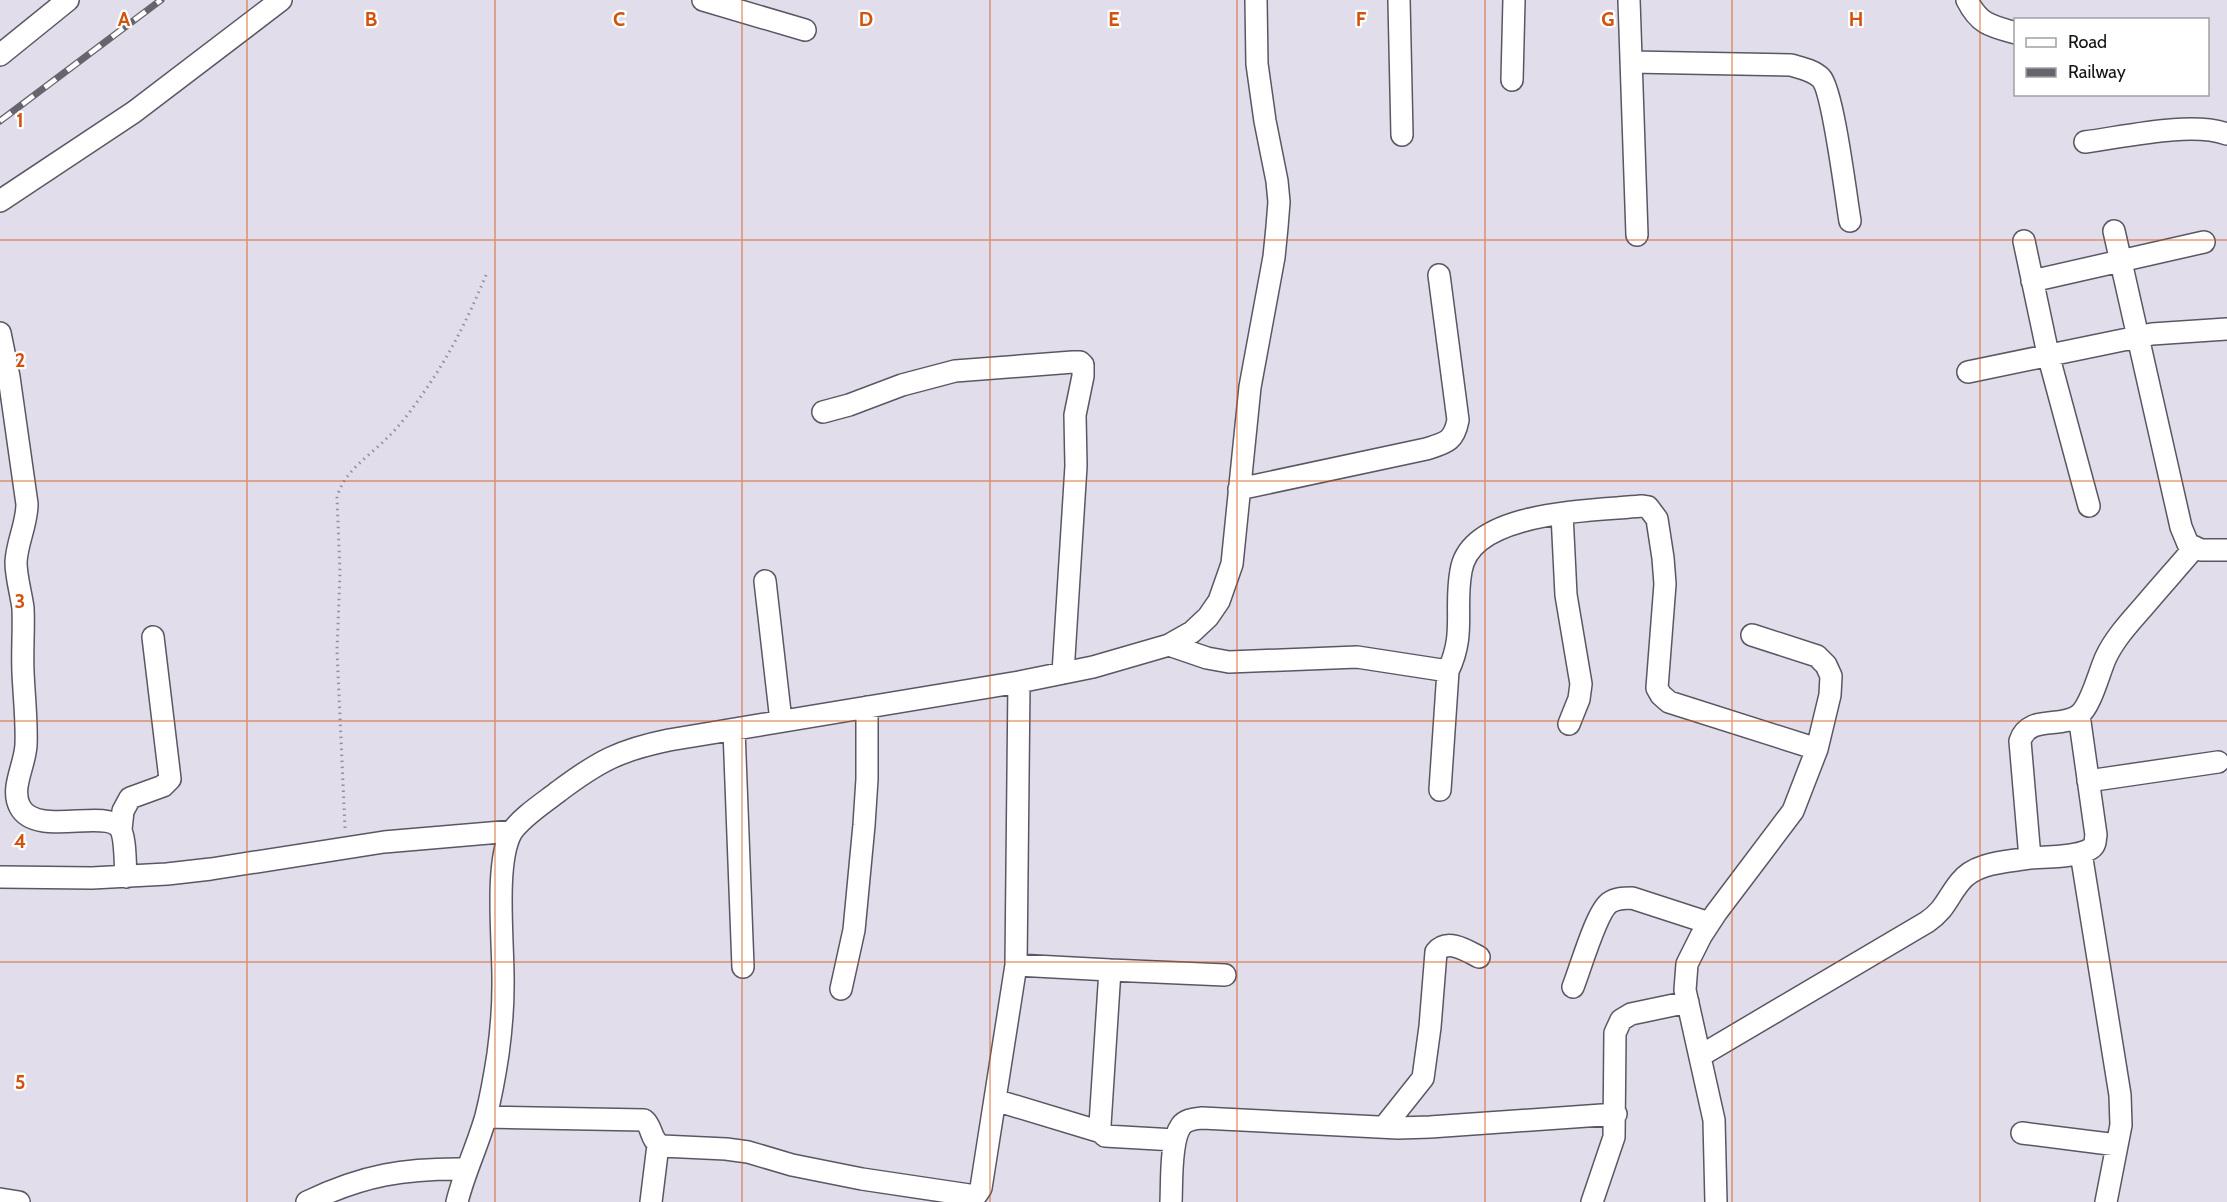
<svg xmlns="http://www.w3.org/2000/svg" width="2227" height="1202" font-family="Cabin,sans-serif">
<rect width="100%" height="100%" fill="#e1ddeb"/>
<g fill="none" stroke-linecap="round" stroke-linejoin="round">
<g stroke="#5a5763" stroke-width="24">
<path id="minor" d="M703 0 805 30
M1399 0 1402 135
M1629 0 1637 235
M1967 0C1979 24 1990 26 2016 33
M0 55 68 0
M1631 62 1791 65C1801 68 1813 70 1821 78 1833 91 1846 197 1850 221
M1512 80 1514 0
M2085 142C2124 137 2191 121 2227 134
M0 201 134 112 281 0
M2114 231 2181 527 2188 544 2201 550H2227
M2024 241 2048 354 2089 506
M2032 281 2204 242
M0 333 9 377 27 504C27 524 17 542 16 562 16 577 21 593 23 608 24 629 22 651 23 672 24 696 27 721 26 745 25 766 10 788 20 807 36 837 103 809 119 827 126 835 125 866 126 877
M1968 372 2152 334 2227 329
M823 412 849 405 902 385 955 371 1073 362H1080L1083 365V376L1075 415 1076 466 1063 673
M1239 489 1426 449C1445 443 1454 442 1458 420L1439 275
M1562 514 1566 595 1581 684 1579 699 1569 724
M765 581 781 721
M1169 645 1207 658 1229 662 1357 657 1448 671 1440 790
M1448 671C1466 634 1454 609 1461 571 1470 510 1594 511 1641 506L1648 507 1657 519 1663 558 1665 584 1657 688 1661 695 1669 702 1817 749
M1019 682 1016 965 1110 970 1100 1125 1101 1132 1105 1136 1175 1140
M734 730 743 967
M2088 781 2218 762
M121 829 123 811 130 798 163 786 170 779 153 637
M2081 853 2120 1095 2121 1125 2106 1202
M2030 858C2044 857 2089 857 2094 845 2096 842 2095 838 2096 835L2079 715
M0 877 92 878 167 874 211 869 384 842 512 831
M1110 970 1225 975
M1573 987C1580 970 1596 913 1609 903 1616 898 1624 898 1632 898L1709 923
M841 989 854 930 864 825 867 779V707
M1700 1056 1927 922C1945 910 1947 898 1960 882 1975 862 2007 862 2030 858L2020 741C2029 714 2061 729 2079 715 2091 706 2099 672 2106 657 2115 638 2130 622 2144 606 2161 586 2178 567 2195 547
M995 1100 1101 1132
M486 1117 644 1120C653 1127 650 1141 662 1146L726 1149 748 1152 792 1165 862 1179 969 1195 977 1194 981 1188 1016 965
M1384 1127 1423 1078 1430 1027 1436 952C1447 938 1466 950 1479 957
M2022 1133 2117 1145
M0 1199 19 1202
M307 1202C363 1175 405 1168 467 1169
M457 1202C464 1173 478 1145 486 1116 491 1096 495 1074 498 1054 501 1032 503 1008 503 986 504 947 494 865 511 833 520 818 545 802 559 791 599 761 620 750 669 740L1019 682 1093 667 1169 645 1192 632 1208 617 1219 601 1232 564 1250 387 1274 257 1277 227 1279 202 1277 181 1265 121 1257 64 1256 0
M651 1202 658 1145
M1171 1202C1172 1183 1170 1141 1181 1126 1186 1119 1195 1119 1202 1118L1398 1128 1430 1127 1616 1114
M1592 1202 1614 1137 1615 1033 1621 1020 1631 1014 1688 1002
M1716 1202 1714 1120 1685 990 1687 964 1701 936 1716 913 1793 811 1817 749 1830 695 1831 676 1826 665 1817 656 1752 635"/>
</g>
<path stroke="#93909a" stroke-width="3" stroke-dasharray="1.5 4.5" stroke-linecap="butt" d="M345 828 337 651 340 573 337 498C343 472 368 457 386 439 400 426 413 408 424 392 450 355 469 316 486 275"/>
<use href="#minor" stroke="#fff" stroke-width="21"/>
<g stroke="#66646c" stroke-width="7">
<path id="rail" d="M0 121 161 0"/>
</g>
<use href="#rail" stroke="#fff" stroke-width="4.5" stroke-dasharray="14" stroke-linecap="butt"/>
</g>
<path fill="none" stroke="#d3520d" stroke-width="1.5" stroke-opacity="0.55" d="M247 0V1202M495 0V1202M742 0V1202M990 0V1202M1237 0V1202M1485 0V1202M1732 0V1202M1980 0V1202M0 240H2227M0 481H2227M0 721H2227M0 962H2227"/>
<g font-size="20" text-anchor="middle" font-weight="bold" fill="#d3520d" stroke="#fff" stroke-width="4.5" stroke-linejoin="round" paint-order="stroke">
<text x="124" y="26">A</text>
<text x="371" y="26">B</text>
<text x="619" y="26">C</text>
<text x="866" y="26">D</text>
<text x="1114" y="26">E</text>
<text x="1361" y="26">F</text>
<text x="1608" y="26">G</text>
<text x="1856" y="26">H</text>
<text x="20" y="127">1</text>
<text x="20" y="367">2</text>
<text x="20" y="608">3</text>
<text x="20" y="848">4</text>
<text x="20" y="1089">5</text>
</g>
<rect x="2014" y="18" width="195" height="78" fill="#ffffff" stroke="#a1a0a2" stroke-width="1.5"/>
<rect x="2026" y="38" width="30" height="9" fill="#ffffff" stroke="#a1a0a2" stroke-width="1.5"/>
<text x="2068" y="48" font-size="18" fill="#141217">Road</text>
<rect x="2026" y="68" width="30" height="9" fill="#66646c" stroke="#a1a0a2" stroke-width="1.5"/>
<text x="2068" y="78" font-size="18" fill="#141217">Railway</text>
</svg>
